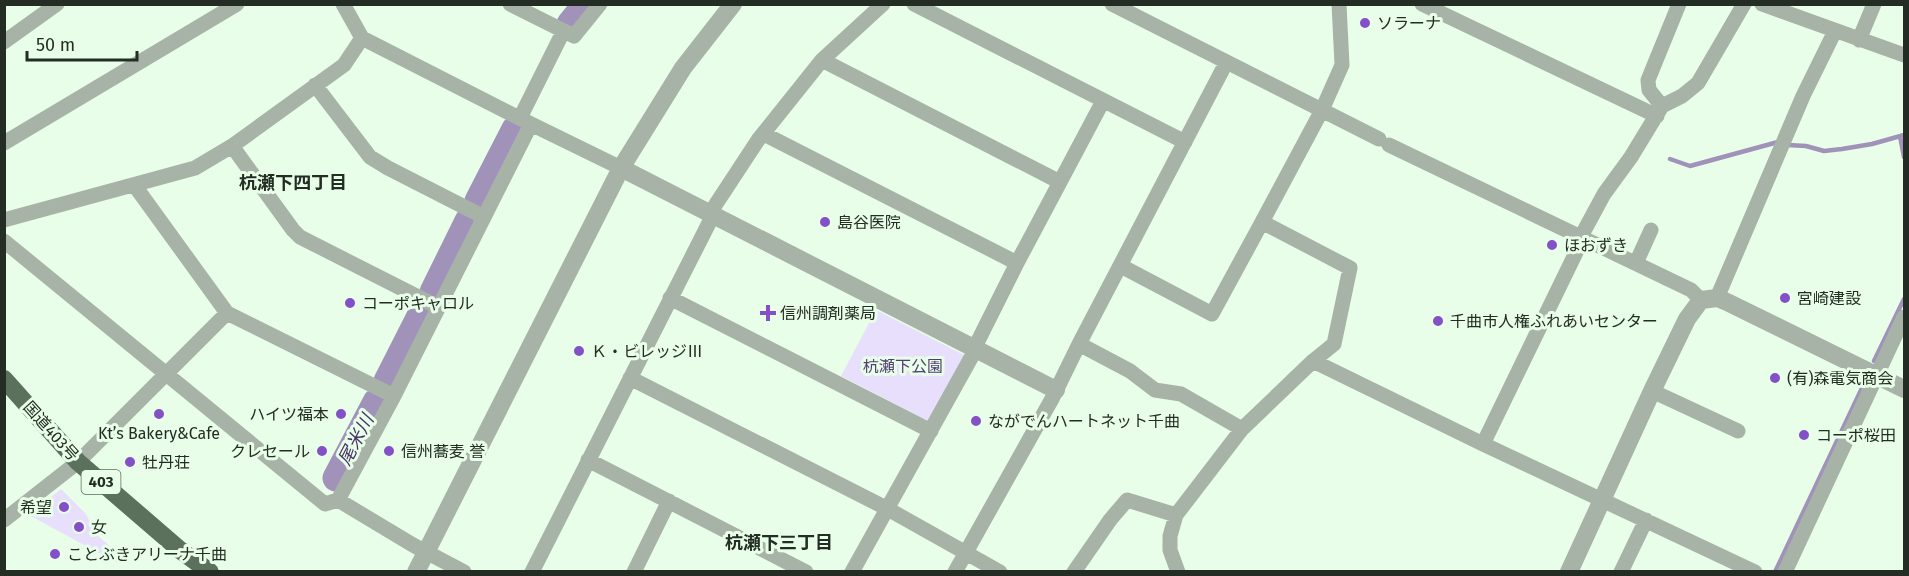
<svg xmlns="http://www.w3.org/2000/svg" width="1909" height="576" font-family="'Fira Sans','Noto Sans JP',sans-serif">
<rect width="100%" height="100%" fill="#e8fee8"/>
<path fill="#e8dffc" d="M876 310 966 356 930 422 841 376Z
M61 489 86 514 96 534 123 558 117 563 29 515Z"/>
<g fill="none" stroke-linecap="round" stroke-linejoin="round">
<path stroke="#a092b9" stroke-width="4.5" d="M1900 136 1904 157
M1788 145 1806 146 1824 151 1842 149 1872 144 1904 135
M1670 159 1690 166 1778 142
M1874 361 1904 299
M1775 572 1862 388"/>
<path stroke="#a092b9" stroke-width="27" d="M570 24 586 4
M478 201 515 129
M433 292 468 221
M387 381 421 314
M336 478 376 402"/>
<path stroke="#a8b3a8" stroke-width="15" d="M343 4 362 38 531 124 621 168
M510 4 574 36 600 4
M914 4 1185 142
M1112 4 1379 139
M1422 4 1657 116
M1762 4 1904 55
M1859 40 1874 4
M4 42 57 4
M822 60 1060 182
M315 85 370 157 388 168 484 217
M1662 106 1649 90 1648 80 1679 4
M520 118 563 32
M764 134 1017 263
M4 143 237 4
M1389 145 1691 290 1701 300
M232 146 293 230 300 237 438 307
M135 186 227 313 394 396
M4 220 195 168 232 146 344 65 362 38
M1262 222 1322 110 1342 65 1339 4
M4 241 325 504 338 500 394 396 531 124
M1636 263 1651 230
M1121 266 1212 314 1262 222 1350 268 1334 344 1313 361
M670 298 931 431
M1717 298 1803 96 1835 31
M1079 344 1226 63
M630 378 886 508 1000 572
M1652 391 1738 431
M1483 444 1583 238 1584 231 1604 194 1631 157 1662 106 1682 96 1698 83 1744 4
M588 460 806 572
M338 500 413 545 464 572
M4 520 78 462 227 313
M532 572 709 223 714 207 758 140 822 60 883 4
M634 572 669 501
M852 572 972 356 978 341 1017 263 1103 101
M955 572 1053 397 1079 344 1130 371 1155 390 1181 394 1242 429
M1074 572 1110 520 1127 500 1176 515
M1178 572 1170 550V536L1176 515 1242 429 1313 361 1483 444 1755 572
M1621 572 1646 520
M1785 572 1904 317"/>
<path stroke="#a8b3a8" stroke-width="18" d="M621 168 1056 390
M416 572 621 168 683 68 733 4
M1569 572 1652 391 1687 319 1701 300 1717 298 1727 302 1904 389"/>
<path stroke="#5c715c" stroke-width="18" d="M4 379 78 462 180 550 210 572"/>
</g>
<g fill="#8450c8" stroke="#e8fee8" stroke-width="2">
<circle cx="1365" cy="23" r="6"/>
<circle cx="825" cy="222" r="6"/>
<circle cx="1552" cy="245" r="6"/>
<circle cx="1785" cy="298" r="6"/>
<circle cx="350" cy="303" r="6"/>
<path d="M765 304h6v6h6v6h-6v6h-6v-6h-6v-6h6z"/>
<circle cx="1438" cy="321" r="6"/>
<circle cx="579" cy="351" r="6"/>
<circle cx="1775" cy="378" r="6"/>
<circle cx="159" cy="414" r="6"/>
<circle cx="341" cy="414" r="6"/>
<circle cx="976" cy="421" r="6"/>
<circle cx="1804" cy="435" r="6"/>
<circle cx="322" cy="451" r="6"/>
<circle cx="389" cy="451" r="6"/>
<circle cx="130" cy="462" r="6"/>
<circle cx="64" cy="507" r="6"/>
<circle cx="79" cy="527" r="6"/>
<circle cx="55" cy="554" r="6"/>
</g>
<g text-anchor="middle" dominant-baseline="central" stroke-width="6" stroke-linejoin="round" paint-order="stroke">
<rect fill="#e8fee8" stroke="#5e6c5e" stroke-width="1.5" x="81.5" y="470" width="39" height="24" rx="4.5"/>
<g font-size="15" font-weight="bold" fill="#232d23">
<text x="101" y="482">403</text>
</g>
<g font-size="16" fill="#232d23" stroke="#e8fee8" text-anchor="start">
<text x="1377" y="23">ソラーナ</text>
<text x="837" y="222">島谷医院</text>
<text x="1564" y="245">ほおずき</text>
<text x="1797" y="298">宮崎建設</text>
<text x="362" y="303">コーポキャロル</text>
<text x="780" y="313">信州調剤薬局</text>
<text x="1450" y="321">千曲市人権ふれあいセンター</text>
<text x="591" y="351">Ｋ・ビレッジⅢ</text>
<text x="1787" y="378">(有)森電気商会</text>
<text x="329" y="414" text-anchor="end">ハイツ福本</text>
<text x="988" y="421">ながでんハートネット千曲</text>
<text x="159" y="433" text-anchor="middle">Kt’s Bakery&amp;Cafe</text>
<text x="1816" y="435">コーポ桜田</text>
<text x="310" y="451" text-anchor="end">クレセール</text>
<text x="401" y="451">信州蕎麦 誉</text>
<text x="142" y="462">牡丹荘</text>
<text x="52" y="507" text-anchor="end">希望</text>
<text x="91" y="527">女</text>
<text x="67" y="554">ことぶきアリーナ千曲</text>
</g>
<g font-size="16" fill="#533e73" stroke="#e8fee8">
<text x="903" y="366">杭瀬下公園</text>
</g>
<g font-size="16" fill="#232d23" stroke="#e8fee8">
<text transform="translate(51 431) rotate(48)">国道403号</text>
</g>
<g font-size="18" font-weight="bold" fill="#232d23" stroke="#e8fee8">
<text x="293" y="183">杭瀬下四丁目</text>
<text x="779" y="543">杭瀬下三丁目</text>
</g>
<g font-size="18" font-style="italic" fill="#463165" stroke="#e8fee8">
<text transform="translate(356 440) rotate(-62)">尾米川</text>
</g>
</g>
<rect width="1909" height="576" fill="none" stroke="#232d23" stroke-width="12"/>
<path d="M27 51v9h110v-9" fill="none" stroke="#232d23" stroke-width="3"/>
<text x="36" y="51" font-size="18" fill="#232d23" stroke="#e8fee8" stroke-width="4.5" paint-order="stroke">50 m</text>
</svg>
